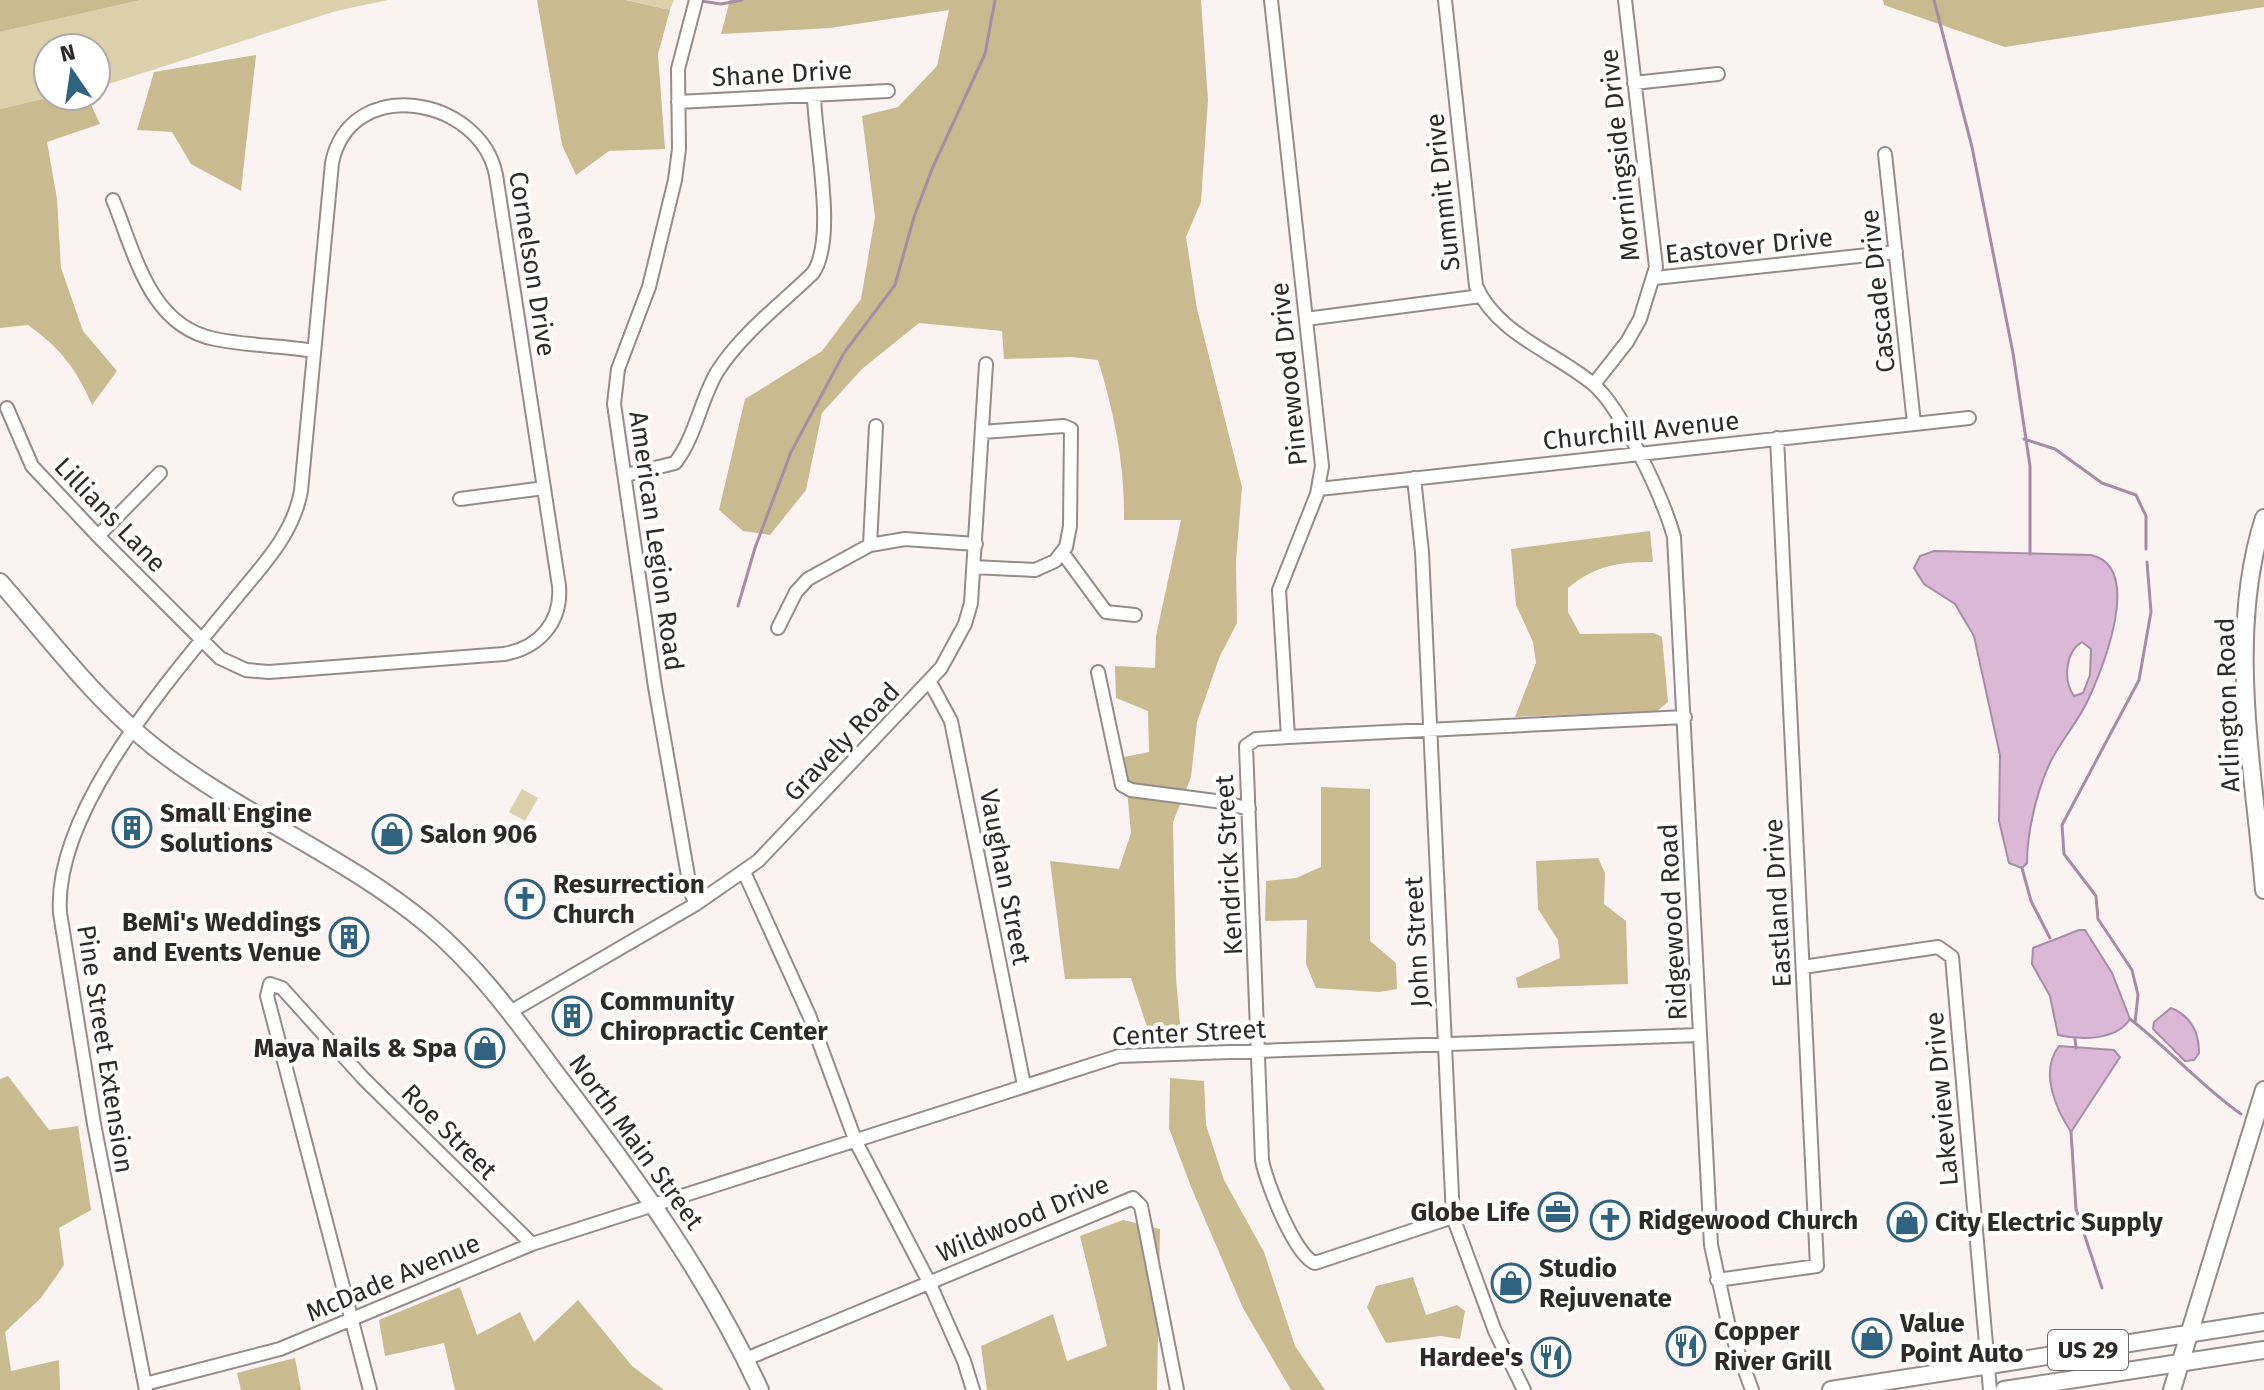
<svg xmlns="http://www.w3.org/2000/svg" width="2264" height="1390" font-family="'Fira Sans',sans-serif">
<rect width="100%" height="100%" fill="#fbf3f1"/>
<path fill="#dccfab" d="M141 0H388L336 11 96 88V48H48V96H55L0 109V32Z
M627 0H674L670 10Z
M522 789 538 798 525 821 509 812Z"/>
<path fill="#c9ba8f" d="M0 0H141L0 32Z
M537 0H626L670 10 658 54 665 149 609 151 576 175 562 145Z
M730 0H1201L1208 100 1201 202 1186 237 1197 309 1242 487 1236 562 1237 623 1219 658 1197 722 1191 777 1173 822 1176 978 1181 1036H1150L1131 978 1065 979 1050 861 1119 869 1131 833 1124 757 1149 752 1148 711 1116 698 1115 666 1155 668 1156 636 1181 520H1124C1125 465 1114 412 1098 360L1072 357 1004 359 1002 331 919 323 862 369 822 413 806 490 770 535 743 531 719 510 745 399 822 351 861 299 875 217 862 116 898 107 937 66 949 10 830 28 721 34Z
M1883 0H2264V7L2005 47 1884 5Z
M256 55 241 191 191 164 172 132 137 130 154 72Z
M55 96H87L100 124 47 142 57 199 61 268 83 331 117 371 92 405C77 369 59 347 28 325L0 328V109Z
M1650 531 1653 562C1618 562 1596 565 1568 588V612L1580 634 1654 633 1662 637 1668 702 1657 711 1515 717 1536 663 1533 642 1516 605 1511 549Z
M1321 787 1370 789V941L1396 963 1397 989 1379 992 1316 988 1306 964 1307 920 1265 921 1266 881 1296 878 1321 867Z
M1598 858 1605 873 1604 904 1626 921 1628 984 1518 988 1516 978 1560 958 1558 940 1538 909 1536 861Z
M8 1076 49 1130 78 1126 91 1210 59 1228 64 1265 41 1298 5 1332 11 1371 59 1360 60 1390H0V1079Z
M1170 1078 1204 1081 1206 1125 1224 1180 1264 1252 1295 1346 1325 1390H1291L1243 1308 1191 1187 1169 1128Z
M1123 1220 1160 1229 1157 1390H987L981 1346 1053 1314 1067 1361 1107 1346 1080 1236Z
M1413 1277 1426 1315 1457 1305 1465 1311 1460 1339 1441 1336 1386 1343 1367 1307 1376 1286Z
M460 1287 477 1335 520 1312 534 1342 578 1300 632 1366 664 1390H455L444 1343 385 1356 379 1320Z
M295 1358 301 1390H241L237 1373Z"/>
<path fill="#dbb8d8" stroke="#a78da4" stroke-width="2" fill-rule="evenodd" d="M1934 551 2091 555C2144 567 2103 667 2089 698 2078 723 2059 742 2048 767 2036 795 2027 833 2027 863L2022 868 2009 863 1999 821 2000 755 1974 636 1955 604 1924 584 1914 568 1920 556ZM2082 642 2091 649 2090 675 2083 693 2074 696C2063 681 2065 652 2082 642Z
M2079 930H2085L2112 973 2130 1019C2116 1041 2080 1040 2058 1035L2050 996 2032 964 2033 948Z
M2171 1008C2191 1016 2199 1032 2199 1053L2194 1060 2185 1061 2153 1029 2154 1022Z
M2059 1046 2114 1050 2120 1057 2071 1132C2056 1109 2039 1072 2059 1046Z"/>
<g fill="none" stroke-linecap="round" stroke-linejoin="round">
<path stroke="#a78da4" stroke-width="3" d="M1934 0 1972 147 2013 353 2030 466V554
M701 1 721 4 742 0
M2024 439 2055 449 2102 483 2136 495 2146 516V549
M738 606 755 548 791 452 844 353 895 285 914 217 932 169 985 54 995 0
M2022 868 2031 901 2050 938
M2130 1019C2169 1049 2201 1086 2241 1114
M2135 1023 2138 995 2132 970 2098 919 2096 896 2064 854 2062 825 2139 680 2151 612 2147 562
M2075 1039 2076 1048
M2071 1132 2076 1209 2102 1288"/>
<g stroke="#938c8a" stroke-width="16">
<path id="minor" d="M696 0 678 69 679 149 675 180 649 287 618 369 614 404 655 687 691 893 696 904
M1271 0 1322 466 1317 494 1279 590 1288 737
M1445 0 1476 286C1498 335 1555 352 1593 384 1622 408 1664 501 1674 537L1711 1245 1729 1327 1752 1390
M1634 83 1718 74
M678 102 888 91
M1885 154 1914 423
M113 200C135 253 149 326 215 339 247 346 281 345 314 351
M1655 278 1896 252
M1306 319 1481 296
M1594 384 1627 342 1640 319 1656 267 1625 0
M7 408 32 466 98 536 220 658 246 670 269 672 504 654C539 648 562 622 559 586L496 175C480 96 350 74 332 163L301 491C293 535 262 566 235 599 173 676 53 809 60 913L94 1124 146 1390
M626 475 675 463C696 436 700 401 717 372 741 334 781 304 813 273 837 238 815 142 814 96
M1414 478 1422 552 1453 1217 1495 1331 1524 1390
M1319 489 1969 418
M460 499 544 488
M98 536 160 473
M870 545 876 426
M1062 552 1106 612 1135 615
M974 567 1035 570 1055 561 1066 547 1070 526 1071 429 1064 426 982 432
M778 628 796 592 808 579 870 545 905 539 976 544
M1098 672 1122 785 1131 790 1223 802 1249 809
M930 682 951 721 1024 1085
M744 872 809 1015 856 1142 929 1282 964 1361 973 1390
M1803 967 1938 947 1952 957 1990 1390
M510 1012 696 904 758 861 941 668 965 624 971 603 986 364
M1453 1217 1315 1263C1295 1256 1266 1182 1262 1160L1246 746 1256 739 1288 737 1685 717
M1717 1280 1817 1266 1777 438
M746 1359 1133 1198 1141 1206 1177 1390
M145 1384 280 1349 532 1244 1119 1056 1700 1035
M370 1390 267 996 270 984 282 988 364 1079 532 1244"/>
</g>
<g stroke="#938c8a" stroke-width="20">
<path id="major" d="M2264 518C2226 635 2254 770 2264 890
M0 582C49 638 94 699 153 746 239 814 342 854 427 924 480 968 520 1025 561 1080 637 1179 708 1277 760 1390
M1831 1390 2264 1322
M2004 1390 2264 1350
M2172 1390 2264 1090"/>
</g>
<use href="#minor" stroke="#fff" stroke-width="12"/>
<use href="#major" stroke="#fff" stroke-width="16"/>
</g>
<defs>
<g id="building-ring" transform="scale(2)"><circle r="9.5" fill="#fff" stroke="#306380" stroke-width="1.5"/><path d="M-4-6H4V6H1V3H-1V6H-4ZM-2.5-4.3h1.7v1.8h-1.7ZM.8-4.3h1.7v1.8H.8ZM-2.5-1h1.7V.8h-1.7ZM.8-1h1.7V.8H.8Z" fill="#306380"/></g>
<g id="shop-ring" transform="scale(2)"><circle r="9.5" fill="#fff" stroke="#306380" stroke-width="1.5"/><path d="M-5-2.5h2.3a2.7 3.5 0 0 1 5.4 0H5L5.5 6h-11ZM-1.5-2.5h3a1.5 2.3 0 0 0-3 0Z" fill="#306380"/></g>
<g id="church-ring" transform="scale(2)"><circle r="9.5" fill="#fff" stroke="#306380" stroke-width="1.5"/><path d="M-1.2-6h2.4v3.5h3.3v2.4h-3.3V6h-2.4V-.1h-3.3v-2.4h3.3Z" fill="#306380"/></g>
<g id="office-ring" transform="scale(2)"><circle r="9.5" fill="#fff" stroke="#306380" stroke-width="1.5"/><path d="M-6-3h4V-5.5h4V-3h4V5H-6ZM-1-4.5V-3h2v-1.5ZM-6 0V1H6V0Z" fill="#306380"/></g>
<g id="restaurant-ring" transform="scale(2)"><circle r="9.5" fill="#fff" stroke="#306380" stroke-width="1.5"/><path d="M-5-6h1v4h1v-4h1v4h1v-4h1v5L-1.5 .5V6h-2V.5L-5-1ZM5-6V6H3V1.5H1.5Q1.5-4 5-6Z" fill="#306380"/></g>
</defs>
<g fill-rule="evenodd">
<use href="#building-ring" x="132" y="828"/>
<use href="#shop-ring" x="392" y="834"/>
<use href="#church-ring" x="525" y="899"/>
<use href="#building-ring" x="349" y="937"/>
<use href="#building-ring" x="572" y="1016"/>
<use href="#shop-ring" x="485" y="1048"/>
<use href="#office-ring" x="1558" y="1212"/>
<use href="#church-ring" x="1610" y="1220"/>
<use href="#shop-ring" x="1907" y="1222"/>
<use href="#shop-ring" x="1511" y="1283"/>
<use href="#shop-ring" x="1872" y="1338"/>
<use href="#restaurant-ring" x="1686" y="1346"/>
<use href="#restaurant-ring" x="1551" y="1357"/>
</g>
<g text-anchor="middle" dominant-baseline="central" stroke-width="8" stroke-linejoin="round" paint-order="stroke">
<rect fill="#fff" stroke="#6c6a69" stroke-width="2" x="2048" y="1330" width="80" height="40" rx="6"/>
<g font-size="24" font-weight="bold" fill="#2d2a29">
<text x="2088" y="1350">US 29</text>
</g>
<g font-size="26" fill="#2d2a29" stroke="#fff">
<text transform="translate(782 74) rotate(-3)">Shane Drive</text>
<text transform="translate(1620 155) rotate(-96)">Morningside Drive</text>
<text transform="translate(1443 192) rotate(-96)">Summit Drive</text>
<text transform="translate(1749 246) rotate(-6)">Eastover Drive</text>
<text transform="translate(532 264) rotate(81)">Cornelson Drive</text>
<text transform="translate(1878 291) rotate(-96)">Cascade Drive</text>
<text transform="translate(1289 374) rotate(-96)">Pinewood Drive</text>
<text transform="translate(1641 431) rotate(-6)">Churchill Avenue</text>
<text transform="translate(110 515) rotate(46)">Lillians Lane</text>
<text transform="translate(656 541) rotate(82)">American Legion Road</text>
<text transform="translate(2228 705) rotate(-92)">Arlington Road</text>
<text transform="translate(842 742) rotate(-46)">Gravely Road</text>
<text transform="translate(1229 865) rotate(-93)">Kendrick Street</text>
<text transform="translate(1005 877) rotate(79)">Vaughan Street</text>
<text transform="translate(1778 903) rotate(-93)">Eastland Drive</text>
<text transform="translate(1673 922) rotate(-93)">Ridgewood Road</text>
<text transform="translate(1417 942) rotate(-93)">John Street</text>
<text transform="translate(1189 1033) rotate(-3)">Center Street</text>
<text transform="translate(105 1049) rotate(81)">Pine Street Extension</text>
<text transform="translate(1942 1099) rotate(-95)">Lakeview Drive</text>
<text transform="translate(449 1132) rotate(45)">Roe Street</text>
<text transform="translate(636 1142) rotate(54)">North Main Street</text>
<text transform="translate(1023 1219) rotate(-23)">Wildwood Drive</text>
<text transform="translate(393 1278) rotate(-23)">McDade Avenue</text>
</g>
<g font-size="26" font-weight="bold" fill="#2d2a29" stroke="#fff" text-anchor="start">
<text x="160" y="813">Small Engine<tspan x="160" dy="30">Solutions</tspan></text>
<text x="420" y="834">Salon 906</text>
<text x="553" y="884">Resurrection<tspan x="553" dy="30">Church</tspan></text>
<text x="321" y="922" text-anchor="end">BeMi's Weddings<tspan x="321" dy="30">and Events Venue</tspan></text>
<text x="600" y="1001">Community<tspan x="600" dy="30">Chiropractic Center</tspan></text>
<text x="457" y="1048" text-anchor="end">Maya Nails &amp; Spa</text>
<text x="1530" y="1212" text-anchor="end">Globe Life</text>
<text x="1638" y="1220">Ridgewood Church</text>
<text x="1935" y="1222">City Electric Supply</text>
<text x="1539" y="1268">Studio<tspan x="1539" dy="30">Rejuvenate</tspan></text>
<text x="1900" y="1323">Value<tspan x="1900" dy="30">Point Auto</tspan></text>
<text x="1714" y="1331">Copper<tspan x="1714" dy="30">River Grill</tspan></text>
<text x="1523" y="1357" text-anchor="end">Hardee's</text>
</g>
</g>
<g transform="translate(72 72) rotate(347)"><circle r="38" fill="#ffffff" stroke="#abaaa9" stroke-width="2"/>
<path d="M0-6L14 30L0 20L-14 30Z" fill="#306380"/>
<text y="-12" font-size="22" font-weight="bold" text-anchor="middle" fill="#2d2a29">N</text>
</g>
</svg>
